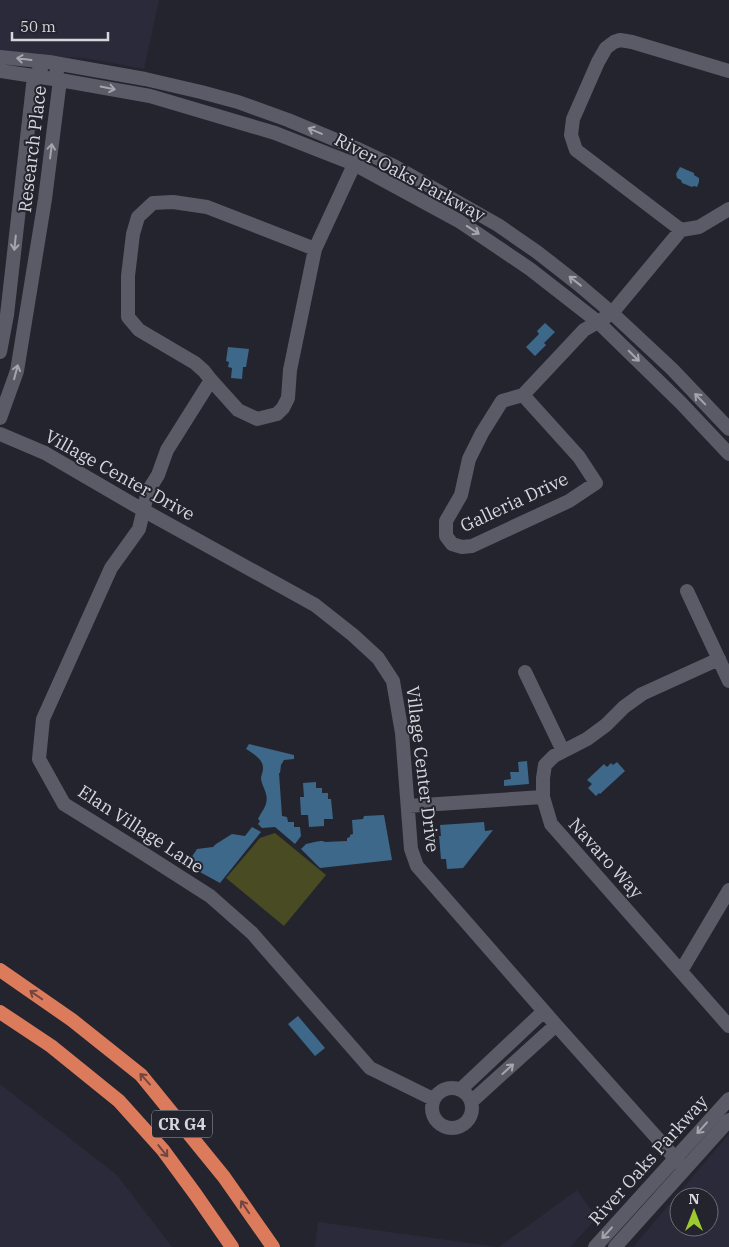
<svg xmlns="http://www.w3.org/2000/svg" width="729" height="1247" font-family="'IBM Plex Serif',serif">
<rect width="100%" height="100%" fill="#24242e"/>
<path fill="#2b2a3a" fill-rule="evenodd" d="M0 0H159L144 69 84 58 0 53Z
M0 1084 117 1175 172 1247H0Z
M729 1134V1247H633ZM679 1197H709V1227H679Z
M577 1190 597 1218 570 1247H499Z
M318 1222 497 1247H315Z"/>
<path fill="#494b22" d="M275 833 326 875 284 926 226 878 260 838Z"/>
<path fill="#3d688a" d="M680 167 694 173V175L699 178V182L697 187 694 186 692 187 682 183 681 180 677 178 676 174Z
M545 323 555 332 544 343 546 345 535 356 526 347 539 334 537 331Z
M228 347 249 349 246 367H243L242 379 231 378 232 368 228 367 229 362 226 361Z
M249 744 294 755V759L284 760 281 765 280 773H279L282 816 287 817 288 822H294V827H300L301 836 295 844 275 827 262 828 258 824 260 821 258 819C262 811 269 804 266 794 265 789 262 785 261 779 261 775 263 773 263 768 263 759 254 754 246 749Z
M527 761 529 784 504 786V780L511 779 510 772H519L518 762Z
M617 762 625 771 600 794 599 793 596 796 588 788 592 784 587 780 604 764 607 767 611 763 613 765Z
M316 782V788H322V793H328V799H331L333 819H324V826L309 827 308 815H301L300 797H304L303 783Z
M384 815 392 860 320 868 301 849 306 844C312 843 321 839 325 842L347 841V838L350 837V835L353 834 352 820 363 819 364 816Z
M484 822 485 831 493 830 463 868 447 869 446 859H441L439 836H441L440 825Z
M252 827 261 832 220 883 198 871 200 868 195 864 192 867 187 864 197 849 213 847 216 844 232 834 245 836Z
M298 1016 325 1048 315 1056 288 1024Z"/>
<g fill="none" stroke-linecap="round" stroke-linejoin="round">
<path stroke="#5a5b66" stroke-width="14" d="M729 71 632 42 620 40 614 42 606 48 598 62 573 119 571 135 576 150 681 230 699 227 729 209
M315 249 207 207 173 202 153 203 138 217 133 234 128 276V317L139 330 195 363 204 371 211 380 238 410 257 419 277 414 283 408 288 398 290 370 315 249 359 154
M211 380 167 450 158 475 148 491 139 529 111 568 43 719 39 759 64 804 138 850 210 896 252 933 370 1068 433 1099
M523 395 579 457 596 483 569 501 472 546 462 547 452 544 446 536V521L461 495 469 459 482 433 502 401Z
M523 395 584 330 598 322 612 313 681 230
M0 434 45 453 143 510 315 605 353 635 378 658 393 681 402 733 411 849 417 866 556 1025 683 1167
M687 591 729 681
M719 659 642 694 624 707 606 725 587 739 554 756 545 765 543 778V797L551 824 729 1026
M525 672 563 751
M408 806 543 797
M681 971 729 890
M432 1108a20 20 0 1 1 40 0a20 20 0 1 1-40 0Z
M461 1089 544 1011
M471 1102 556 1025"/>
<path stroke="#5a5b66" stroke-width="14" d="M0 57 49 62 145 79 201 92 238 102 288 120 360 150 394 166 498 225 537 252 578 284 612 313 672 369 729 429
M0 71 60 80 150 96 275 133 354 164 459 221 530 269 598 322 681 403 729 454
M0 352 7 315 34 76 41 69
M0 418 17 371 45 199 60 80 56 73
M595 1247 729 1099
M615 1247 729 1120"/>
<path stroke="#dc7b5c" stroke-width="14" d="M0 970 72 1020 141 1075 224 1177 273 1247
M0 1012 51 1046 119 1101 163 1150 196 1195 232 1247"/>
</g>
<defs><path id="oneway-shaft" d="M-6 0H5M1.5-3L5.5 0L1.5 3" fill="none" stroke-width="1.6" stroke-linecap="round" stroke-linejoin="round" transform="scale(1.25)"/></defs>
<g stroke="#a4a5ad">
<use href="#oneway-shaft" transform="translate(24 59) rotate(-173)"/>
<use href="#oneway-shaft" transform="translate(108 88) rotate(11)"/>
<use href="#oneway-shaft" transform="translate(315 131) rotate(-157)"/>
<use href="#oneway-shaft" transform="translate(51 151) rotate(-83)"/>
<use href="#oneway-shaft" transform="translate(473 230) rotate(33)"/>
<use href="#oneway-shaft" transform="translate(15 243) rotate(96)"/>
<use href="#oneway-shaft" transform="translate(575 281) rotate(-142)"/>
<use href="#oneway-shaft" transform="translate(634 356) rotate(45)"/>
<use href="#oneway-shaft" transform="translate(16 372) rotate(-75)"/>
<use href="#oneway-shaft" transform="translate(700 399) rotate(-134)"/>
<use href="#oneway-shaft" transform="translate(508 1069) rotate(-42)"/>
<use href="#oneway-shaft" transform="translate(702 1128) rotate(132)"/>
<use href="#oneway-shaft" transform="translate(607 1233) rotate(132)"/>
</g>
<g stroke="#6e4740">
<use href="#oneway-shaft" transform="translate(36 995) rotate(-145)"/>
<use href="#oneway-shaft" transform="translate(145 1079) rotate(-132)"/>
<use href="#oneway-shaft" transform="translate(163 1151) rotate(51)"/>
<use href="#oneway-shaft" transform="translate(245 1207) rotate(-124)"/>
</g>
<g text-anchor="middle" dominant-baseline="central" stroke-width="4" stroke-linejoin="round" paint-order="stroke">
<rect fill="#24242e" stroke="#a1a1a8" stroke-width="1" x="152" y="1110.5" width="60" height="27" rx="4"/>
<g font-size="16" font-weight="bold" fill="#d6d7dd">
<text x="182" y="1124">CR G4</text>
</g>
<g font-size="18" fill="#d6d7dd" stroke="#24242e">
<text transform="translate(32 149) rotate(-83)">Research Place</text>
<text transform="translate(410 177) rotate(28)">River Oaks Parkway</text>
<text transform="translate(120 475) rotate(29)">Village Center Drive</text>
<text transform="translate(514 502) rotate(-25)">Galleria Drive</text>
<text transform="translate(423 769) rotate(83)">Village Center Drive</text>
<text transform="translate(141 829) rotate(33)">Elan Village Lane</text>
<text transform="translate(606 858) rotate(48)">Navaro Way</text>
<text transform="translate(648 1160) rotate(-48)">River Oaks Parkway</text>
</g>
</g>
<g transform="translate(694 1212)"><circle r="24" fill="#24242e" stroke="#6b6c74"/>
<path d="M0-4L9 19L0 12L-9 19Z" fill="#9dca30"/>
<text y="-8" font-size="14" font-weight="bold" text-anchor="middle" fill="#d6d7dd">N</text>
</g>
<path d="M12 32v8h96v-8" fill="none" stroke="#d6d7dd" stroke-width="2.5"/>
<text x="20" y="32" font-size="15" fill="#d6d7dd" stroke="#24242e" stroke-width="4" paint-order="stroke">50 m</text>
</svg>
